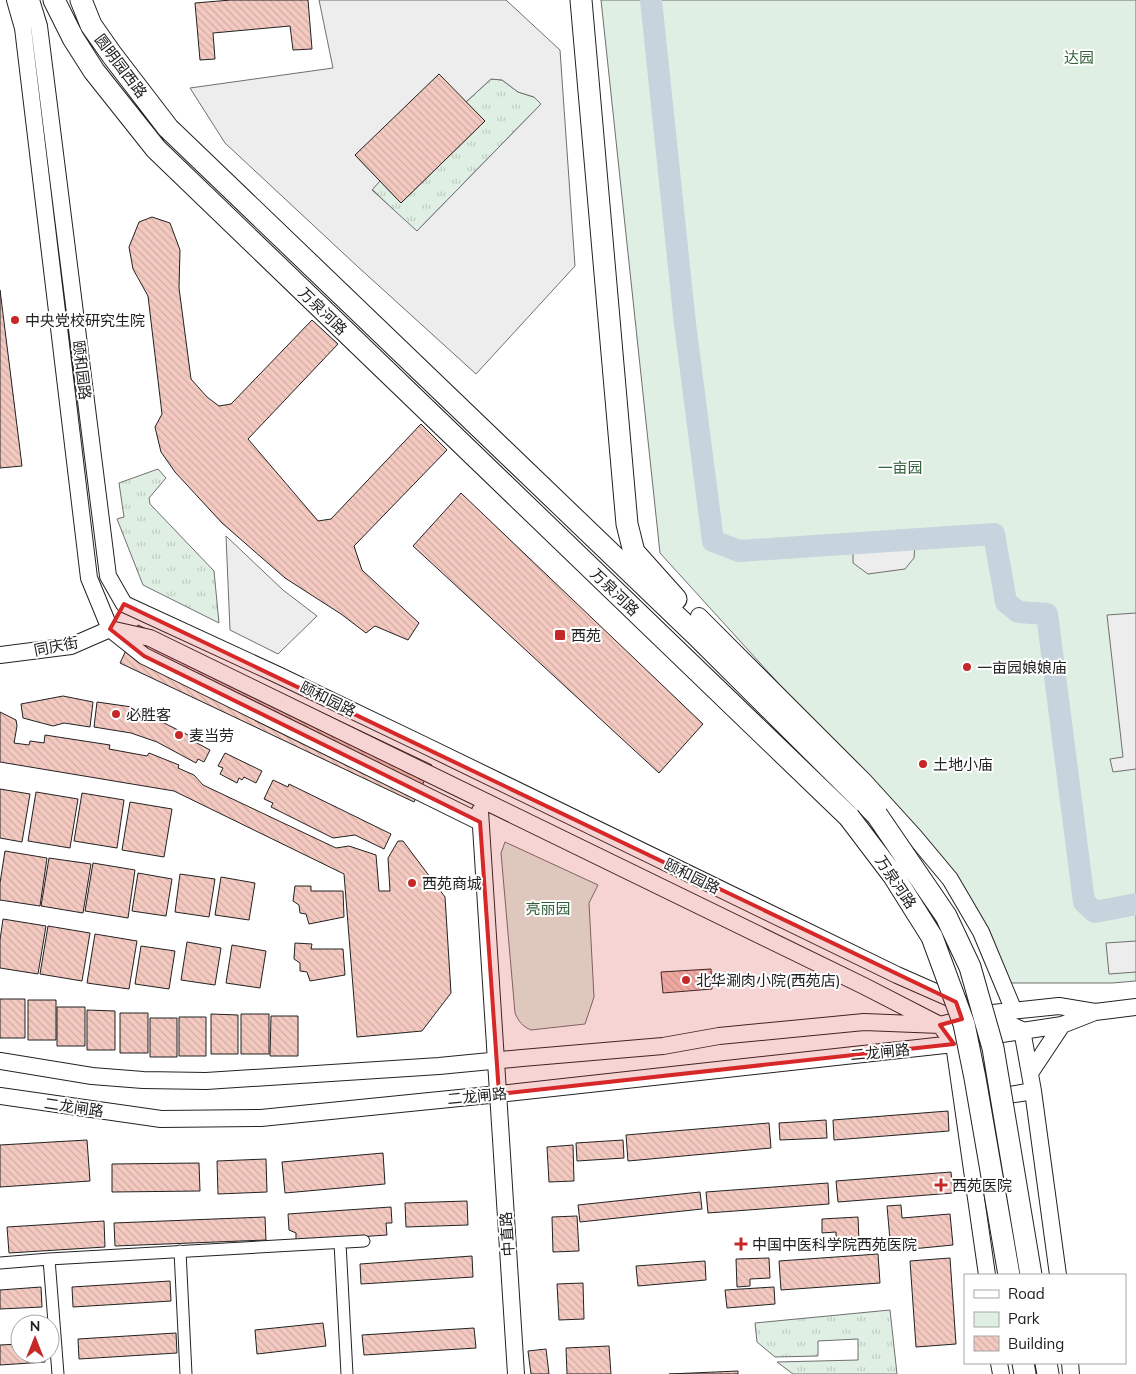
<svg xmlns="http://www.w3.org/2000/svg" width="1136" height="1374" font-family="Mulish,'Noto Sans SC',sans-serif">
<defs>
<pattern id="grass-tufts" width="24" height="20" patternUnits="userSpaceOnUse" patternTransform="scale(1.25)"><rect width="24" height="20" fill="#e0efe3"/><path d="M3 7l-1-3M5 7V3M7 7l1-3M15 17l-1-3M17 17v-4M19 17l1-3" fill="none" stroke="#c0cdc2"/></pattern>
<pattern id="building-back-hatch" width="6" height="6" patternUnits="userSpaceOnUse" patternTransform="scale(1.25)"><rect width="6" height="6" fill="#f3c9c0"/><path d="M-1 5l2 2M0 0l6 6M5-1l2 2" fill="none" stroke="#d0aca5"/></pattern>
</defs>
<rect width="100%" height="100%" fill="#fff"/>
<path fill="url(#grass-tufts)" stroke="#6f6f6f" d="M491 79 502 80 518 92 534 97 541 104 416 232 372 189 380 181 401 203 485 121 466 102Z
M158 469 166 478 149 498 150 504 214 571 219 623 143 585 117 519 124 517 119 483Z
M890 1310 897 1374H793L777 1362 858 1360V1339L818 1341V1356L775 1357 757 1342 755 1323Z"/>
<path fill="#e0efe3" stroke="#6f6f6f" d="M601 0H1136V981L1112 983H1006L958 881 660 553Z
M505 842 598 885 589 903 594 997 585 1024 531 1030C522 1026 519 1022 515 1013L501 853Z"/>
<path fill="#ededed" stroke="#6f6f6f" fill-rule="evenodd" d="M319 0H506L560 50 575 266 476 374 357 266 225 143 190 88 333 68ZM491 79 502 80 518 92 534 97 541 104 417 231 372 190 380 181 355 155 466 102Z
M226 536 283 590 317 616 278 654 230 630Z
M915 544 914 558 905 569 868 574 853 563V548Z
M1136 613V769L1113 772 1110 759 1123 757 1107 615Z
M1136 941V972L1109 974 1106 943Z"/>
<g fill="none" stroke-linecap="round" stroke-linejoin="round">
<path stroke="#c7d3dd" stroke-width="22" d="M651 0 685 324 713 541 739 551 994 534 1006 602 1018 612 1047 614 1084 902 1095 912 1136 904"/>
</g>
<path fill="url(#building-back-hatch)" stroke="#222" d="M231 0H308L312 49 293 50 290 26 213 33 215 59 200 60 195 3Z
M439 74 485 121 401 203 355 155Z
M152 217 170 223 180 250 179 288 191 379 207 397 219 406 231 404 312 320 338 344 248 439 318 521 331 519 421 424 447 450 354 546 362 570 419 623 408 640 375 626 366 633 341 614 285 578 222 523 175 472 161 452 155 427 162 414 148 296 133 269 129 247 139 222Z
M0 290 22 466 0 468Z
M461 493 703 724 659 773 413 546Z
M138 625 432 765 414 802 120 663Z
M63 696 93 702 90 727 64 723 53 726 23 718 21 704Z
M97 702 132 707 198 740 197 743 210 750 204 762 198 759 196 763 157 742 131 733 94 727Z
M0 712 16 720 17 726 14 743 29 745 30 741 44 743 45 735 110 745 109 749 147 756 149 753 179 765 178 768 194 775 203 785 336 848 349 846 376 855 379 891H390L388 858 398 841H403L445 897 451 993 422 1031 357 1037 344 874 174 791 0 762Z
M225 753 262 771 256 783 244 777 242 780 239 778 237 783 220 774 223 768 218 766Z
M273 780 288 787 289 784 391 834 384 849 355 835 333 838 271 807 273 803 264 799Z
M0 789 30 794 22 842 0 838Z
M36 792 78 799 70 848 28 841Z
M82 793 124 800 117 848 74 841Z
M130 802 172 809 164 857 122 850Z
M5 851 47 858 40 906 0 900V883Z
M49 858 91 864 83 913 41 906Z
M93 863 135 870 128 918 85 911Z
M138 873 172 879 166 916 132 911Z
M180 874 215 879 209 917 175 912Z
M221 877 255 883 249 920 215 915Z
M295 886H311V891H343L344 917 309 924 306 914 300 913 299 905 293 901Z
M3 919 46 926 38 974 0 968V940Z
M48 926 90 933 82 981 40 974Z
M95 934 137 941 129 989 87 983Z
M187 942 221 948 215 985 181 980Z
M295 943 312 944 311 949H343L345 975 310 981 307 972 300 971V963L294 959Z
M232 945 266 951 260 988 226 983Z
M141 946 175 951 169 989 135 984Z
M711 969 712 989 663 993 661 972Z
M0 999H25V1038H0Z
M28 1000H56V1040H28Z
M57 1007H85V1046H57Z
M87 1010 115 1011V1050H87Z
M120 1013H148V1053H120Z
M211 1014 238 1015V1054H211Z
M241 1014H269V1054H241Z
M271 1016H298V1056H270Z
M179 1017H206V1056H179Z
M150 1018H177V1057H150Z
M948 1111 949 1131 834 1140 833 1120Z
M826 1120 827 1138 780 1140 779 1123Z
M769 1123 771 1148 628 1161 626 1135Z
M87 1140 90 1181 0 1187V1145Z
M623 1140 624 1158 577 1161 576 1143Z
M573 1145 574 1181 549 1182 547 1147Z
M383 1153 385 1184 285 1193 282 1162Z
M266 1159 267 1192 218 1194 217 1161Z
M199 1163 200 1191 112 1192V1164Z
M951 1172 953 1193 838 1202 836 1181Z
M828 1183 829 1204 708 1213 706 1192Z
M700 1192 702 1209 580 1222 578 1205Z
M467 1201 468 1225 406 1227 405 1203Z
M901 1205 902 1218 950 1214 953 1245 891 1251 887 1206Z
M391 1207 392 1223H386L387 1235 296 1241V1233L289 1230 288 1214Z
M577 1216 579 1251 553 1252 552 1217Z
M265 1217 266 1240 115 1246 114 1223Z
M858 1217 859 1241 836 1242V1232L822 1233V1219Z
M104 1221 105 1247 9 1253 7 1227Z
M878 1254 880 1283 781 1290 779 1261Z
M472 1256 473 1277 361 1284 360 1264Z
M769 1258 770 1278 750 1279V1286L737 1287 736 1259Z
M950 1258 956 1344 916 1347 910 1261Z
M705 1261 706 1280 638 1286 636 1266Z
M170 1281 171 1301 73 1307 72 1287Z
M583 1283 584 1319 559 1320 557 1284Z
M41 1287 42 1307 0 1309V1290Z
M774 1287 775 1304 727 1308 725 1290Z
M323 1323 326 1346 257 1354 255 1330Z
M474 1328 476 1348 364 1355 362 1335Z
M176 1333 177 1353 79 1359 78 1339Z
M20 1344V1354H44L45 1362 0 1365V1345Z
M609 1346 611 1374H567L566 1348Z
M546 1349 549 1374H531L528 1351Z
M738 1371V1374H669Z"/>
<g fill="none" stroke-linecap="round" stroke-linejoin="round">
<g stroke="#222" stroke-width="13">
<path id="street" d="M340 1243 347 1374
M180 1251 186 1374
M49 1259 58 1374
M0 1263 49 1259 364 1241"/>
</g>
<g stroke="#222" stroke-width="18">
<path id="secondary" d="M15 0 23 28 89 578 110 629 144 656 480 822
M31 0 39 26 108 576 124 604 278 675 424 745 897 975 1022 1030
M699 616 864 781 914 836 950 879 981 932 1014 1011
M110 629 150 638 864 986 940 1025 954 1044 987 1275
M0 655 71 646 110 629
M480 811 516 1374
M1022 1030 1033 1091 1058 1275
M0 1061 92 1076 143 1080 206 1081 439 1066 522 1058 663 1046 719 1036 864 1022 940 1025 983 1014 1059 1006 1095 1012
M1030 1073 1062 1025
M0 1096 161 1119 261 1118 499 1094 954 1044 988 1036 1062 1025 1095 1012 1136 1007
M991 1098 1033 1091
M999 1363 1001 1374
M1070 1363 1071 1374"/>
</g>
<g stroke="#222" stroke-width="23">
<path id="highway" d="M54 0 73 38 94 71 156 149 849 817
M81 0 91 25 112 55 168 128 698 637 877 815
M581 0 627 524 634 552 676 599
M1023 1363 1025 1374
M1046 1363 1048 1374"/>
</g>
<use href="#street" stroke="#fff" stroke-width="11"/>
<use href="#secondary" stroke="#fff" stroke-width="16"/>
<use href="#highway" stroke="#fff" stroke-width="21"/>
<g stroke="#222" stroke-width="23" stroke-linecap="butt">
<path id="highway-bridge" d="M877 815 946 916 970 967 993 1048 1031 1275
M849 817 893 875 932 937 964 1024 975 1078 1009 1275"/>
</g>
<use href="#highway-bridge" stroke="#fff" stroke-width="21"/>
</g>
<path fill="#d62828" fill-opacity="0.2" stroke="#d62828" stroke-width="4" stroke-linejoin="round" d="M124 604 956 1002 962 1019 940 1025 954 1044 499 1094 480 822 144 656 110 629Z"/>
<g fill="#c62828" stroke="#fff" stroke-width="2">
<circle cx="15" cy="320" r="5"/>
<rect x="554" y="629" width="12" height="12" rx="2.5"/>
<circle cx="967" cy="667" r="5"/>
<circle cx="116" cy="714" r="5"/>
<circle cx="179" cy="735" r="5"/>
<circle cx="923" cy="764" r="5"/>
<circle cx="412" cy="883" r="5"/>
<circle cx="686" cy="980" r="5"/>
<path d="M938.5 1177.5h5v5h5v5h-5v5h-5v-5h-5v-5h5z"/>
<path d="M738.5 1236.5h5v5h5v5h-5v5h-5v-5h-5v-5h5z"/>
</g>
<g text-anchor="middle" dominant-baseline="central" stroke-width="4" stroke-linejoin="round" paint-order="stroke">
<g font-size="15" fill="#2f5e38" stroke="#fff">
<text x="1079" y="57">达园</text>
<text x="900" y="467">一亩园</text>
<text x="548" y="908">亮丽园</text>
</g>
<g font-size="15" fill="#222" stroke="#fff">
<text transform="translate(121 66) rotate(53)">圆明园西路</text>
<text transform="translate(323 311) rotate(44)">万泉河路</text>
<text transform="translate(82 370) rotate(83)">颐和园路</text>
<text transform="translate(615 592) rotate(44)">万泉河路</text>
<text transform="translate(56 646) rotate(-11)">同庆街</text>
<text transform="translate(328 699) rotate(26)">颐和园路</text>
<text transform="translate(692 876) rotate(26)">颐和园路</text>
<text transform="translate(896 882) rotate(56)">万泉河路</text>
<text transform="translate(880 1052) rotate(-6)">二龙闸路</text>
<text transform="translate(477 1096) rotate(-6)">二龙闸路</text>
<text transform="translate(74 1107) rotate(8)">二龙闸路</text>
<text transform="translate(507 1234) rotate(-94)">中直路</text>
</g>
<g font-size="15" fill="#222" stroke="#fff" text-anchor="start">
<text x="25" y="320">中央党校研究生院</text>
<text x="571" y="635">西苑</text>
<text x="977" y="667">一亩园娘娘庙</text>
<text x="126" y="714">必胜客</text>
<text x="189" y="735">麦当劳</text>
<text x="933" y="764">土地小庙</text>
<text x="422" y="883">西苑商城</text>
<text x="696" y="980">北华涮肉小院(西苑店)</text>
<text x="952" y="1185">西苑医院</text>
<text x="752" y="1244">中国中医科学院西苑医院</text>
</g>
</g>
<rect x="964" y="1274" width="162" height="90" fill="#ffffff" stroke="#a7a7a7"/>
<rect x="974" y="1290" width="25" height="8" fill="#ffffff" stroke="#a7a7a7"/>
<text x="1008" y="1299" font-size="15" fill="#222222">Road</text>
<rect x="974" y="1312" width="25" height="15" fill="#e0efe3" stroke="#a7a7a7"/>
<text x="1008" y="1324" font-size="15" fill="#222222">Park</text>
<rect x="974" y="1336" width="25" height="15" fill="url(#building-back-hatch)" stroke="#a7a7a7"/>
<text x="1008" y="1349" font-size="15" fill="#222222">Building</text>
<g transform="translate(35 1339)"><circle r="24" fill="#ffffff" stroke="#a7a7a7"/>
<path d="M0-4L9 19L0 12L-9 19Z" fill="#c62828"/>
<text y="-8" font-size="14" font-weight="bold" text-anchor="middle" fill="#222222">N</text>
</g>
</svg>
